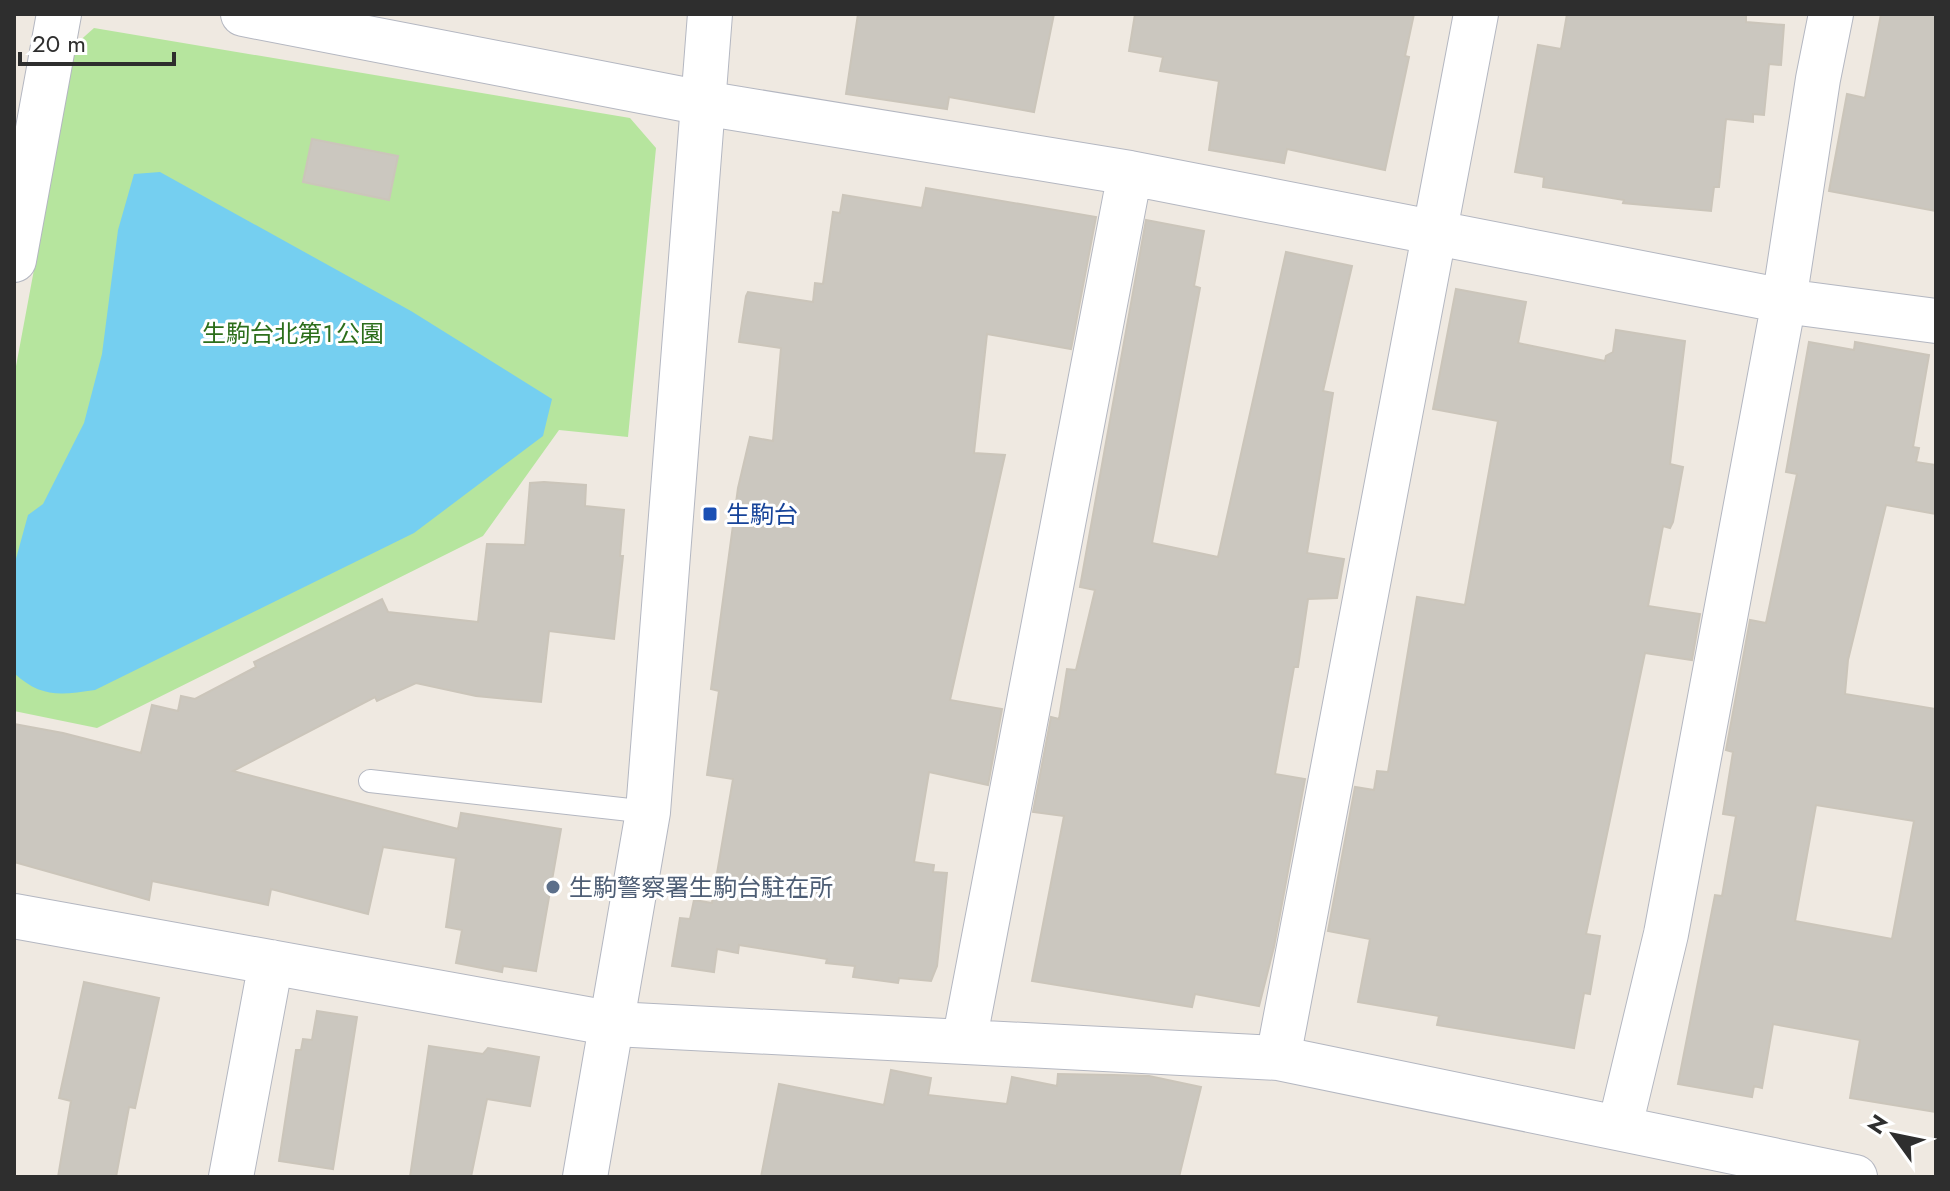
<svg xmlns="http://www.w3.org/2000/svg" width="1950" height="1191" font-family="Jost,'Noto Sans JP',sans-serif">
<rect width="100%" height="100%" fill="#efe9e1"/>
<path fill="#b6e59e" d="M94 28 630 118 656 148 628 437 559 430 483 536 97 728 14 711V377L76 44Z"/>
<path fill="#75cff0" d="M160 172 411 311 552 399 543 436 414 533 95 690C60 695 41 698 14 673V566L28 515 43 504 84 423 102 354 118 230 134 174Z"/>
<path fill="#cbc7bf" stroke="#cbc5ba" stroke-width="2" fill-rule="evenodd" d="M858 14H1054L1034 112 949 97 947 109 846 94Z
M1135 14H1414L1405 56 1409 57 1385 170 1287 149 1284 163 1209 150 1219 81 1160 71 1163 57 1129 51Z
M1567 14H1746V22L1784 25 1781 65 1769 64 1764 115 1753 114V122L1726 119 1719 187H1714L1711 211 1623 203 1624 200 1543 187 1544 177 1515 172 1538 45 1561 49Z
M1881 14H1936V211L1829 191 1847 94 1865 98Z
M312 139 398 156 389 200 303 182Z
M926 188 1096 217 1071 349 987 334 974 453 1005 455 950 700 1002 709 988 785 929 772 914 862 934 865 933 872 947 873 937 966 931 981 899 978 898 983 853 977 855 966 826 963 827 959 739 945 738 953 717 949 714 972 672 966 680 918 690 919 694 900 712 903 733 779 707 775 719 691 711 689 738 488 750 437 773 441 781 348 739 342 746 296 748 292 813 302 815 283 823 284 833 212 840 213 843 195 922 208Z
M1146 220 1204 231 1194 286 1200 288 1152 543 1218 557 1286 252 1352 266 1323 391 1333 393 1307 553 1344 559 1337 598 1308 599 1298 667H1294L1275 774 1305 779 1274 947 1259 1006 1195 994 1192 1007 1032 981 1064 816 1033 812 1051 717 1059 719 1067 669 1076 670 1095 590 1080 587Z
M1456 289 1526 302 1518 343 1605 361 1606 356 1613 352 1616 330 1685 341 1670 464 1683 467 1673 522 1670 528 1663 526 1648 606 1700 614 1692 660 1645 653 1586 934 1600 936 1590 994 1584 993 1574 1048 1437 1025 1439 1016 1358 1002 1370 939 1328 931 1355 787 1374 790 1377 771 1388 772 1417 597 1465 605 1498 421 1433 409Z
M1809 342 1854 350 1855 342 1929 355 1913 447 1919 448 1916 462 1936 465V514L1886 505 1848 660 1845 694 1936 709V1112L1850 1098 1860 1040 1773 1024 1762 1088 1754 1086 1752 1097 1678 1084 1715 895 1722 896 1736 816 1723 814 1733 752 1726 750 1750 620 1766 623 1797 474 1786 472ZM1816 805 1914 821 1892 939 1795 921Z
M544 482 586 485 585 506 624 510 620 556H623L614 639 549 631 541 702 476 696 416 683 377 701 375 697 233 771 458 829 461 813 561 829 536 971 503 966 502 972 456 963 462 930 446 927 456 858 383 847 368 914 271 889 268 905 152 881 149 900 14 862V724L63 733 141 753 152 705 178 711 181 696 195 699 256 667 254 662 382 599 388 612 478 622 487 544 525 545 530 483Z
M84 982 159 998 135 1108 129 1107 116 1177H58L71 1101 59 1098Z
M317 1011 357 1017 333 1169 279 1161 296 1050H301L303 1039 312 1040Z
M429 1046 483 1054 488 1048 539 1057 530 1106 487 1099 471 1177H410Z
M891 1070 931 1078 928 1095 1007 1104 1012 1077 1057 1086 1058 1074 1114 1075 1149 1076 1201 1087 1179 1177H761L779 1084 884 1105Z"/>
<g fill="none" stroke-linecap="round" stroke-linejoin="round">
<g stroke="#b4b7c1" stroke-width="24">
<path id="lane" d="M370 781 648 812"/>
</g>
<g stroke="#b4b7c1" stroke-width="46">
<path id="street" d="M243 14 703 103 1130 173 1784 301 1936 321
M14 260 59 14
M14 916 614 1024 1278 1058 1855 1177
M964 1042 1130 173
M1278 1058 1476 14
M1620 1126 1666 934 1784 301 1818 79 1831 14
M231 1177 271 962"/>
</g>
<g stroke="#b4b7c1" stroke-width="46">
<path id="secondary" d="M585 1177 648 812 710 14"/>
</g>
<use href="#lane" stroke="#fff" stroke-width="22"/>
<use href="#street" stroke="#fff" stroke-width="44"/>
<use href="#secondary" stroke="#fff" stroke-width="44"/>
</g>
<rect fill="#1a4fb4" stroke="#fff" stroke-width="3" x="702" y="506" width="16" height="16" rx="4"/>
<circle fill="#5c6f8a" stroke="#fff" stroke-width="3" cx="553" cy="887" r="8"/>
<g text-anchor="middle" dominant-baseline="central" stroke-width="6" stroke-linejoin="round" paint-order="stroke">
<g font-size="24" fill="#2c6e1b" stroke="#fff">
<text x="293" y="333">生駒台北第１公園</text>
</g>
<g font-size="24" fill="#164399" stroke="#fff" text-anchor="start">
<text x="726" y="514">生駒台</text>
</g>
<g font-size="24" fill="#4e5e75" stroke="#fff" text-anchor="start">
<text x="569" y="887">生駒警察署生駒台駐在所</text>
</g>
</g>
<rect width="1950" height="1191" fill="none" stroke="#2e2e2e" stroke-width="32"/>
<g transform="translate(1894 1135) rotate(303)" stroke="#ffffff" stroke-width="6" paint-order="stroke">
<path d="M0-6L14 30L0 20L-14 30Z" fill="#2e2e2e"/>
<text y="-12" font-size="22" font-weight="bold" text-anchor="middle" fill="#2e2e2e">N</text>
</g>
<path d="M20 52v12h154v-12" fill="none" stroke="#2e2e2e" stroke-width="4"/>
<text x="32" y="52" font-size="24" fill="#2e2e2e" stroke="#ffffff" stroke-width="6" paint-order="stroke">20 m</text>
</svg>
